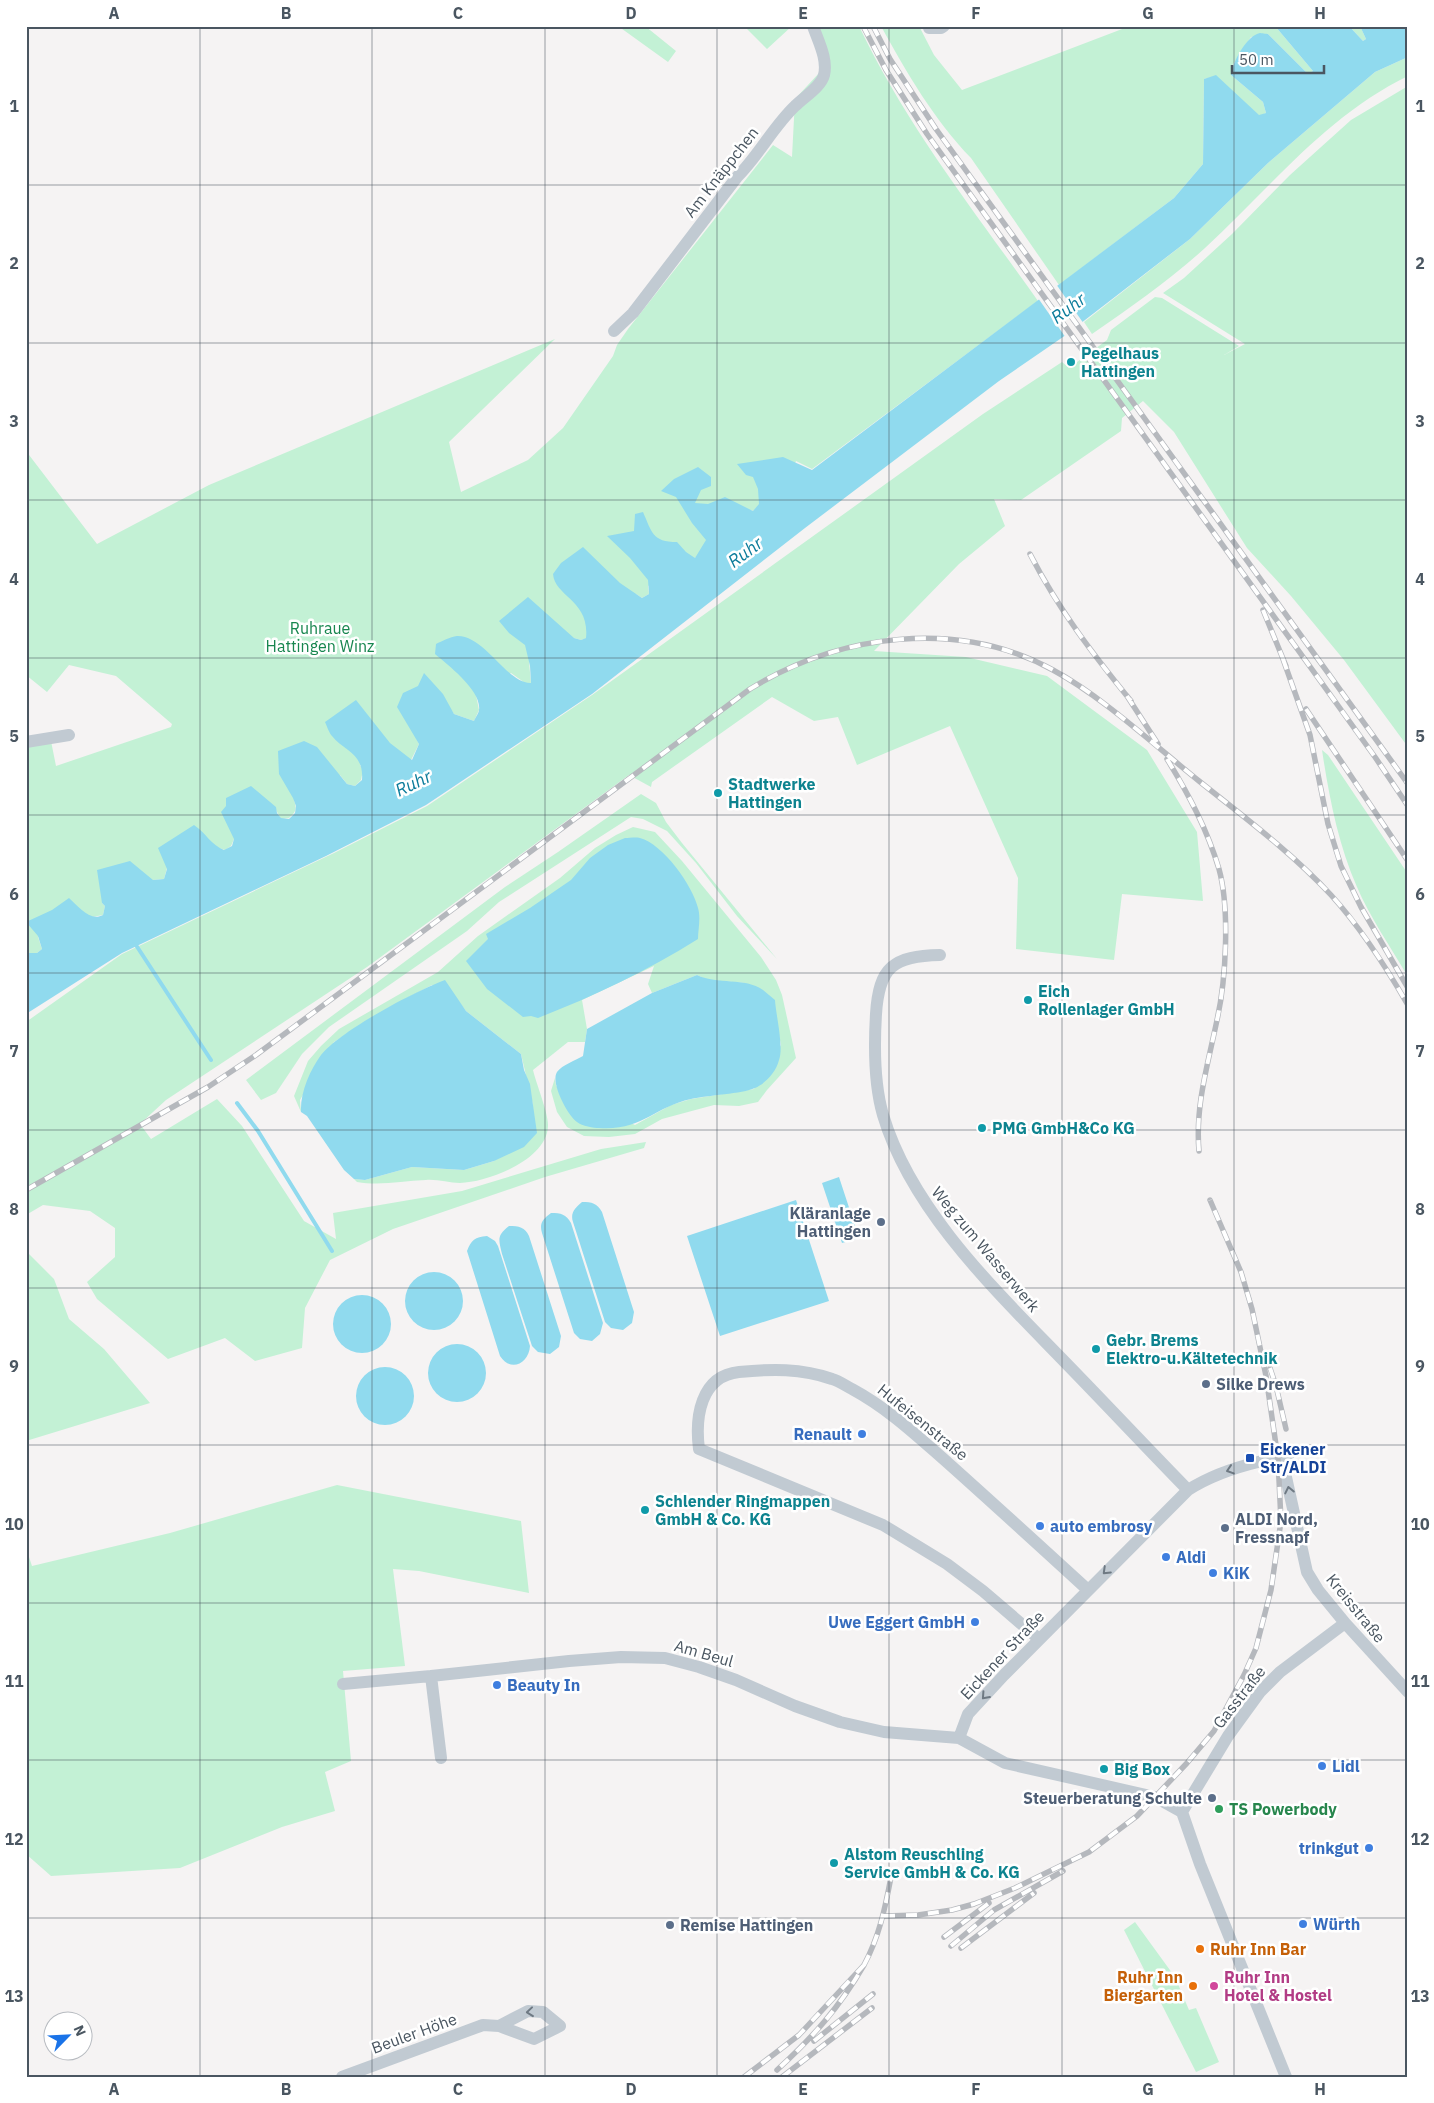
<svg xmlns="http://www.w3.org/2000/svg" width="1434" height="2103" font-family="'IBM Plex Sans',sans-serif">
<rect width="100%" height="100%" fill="#f5f3f3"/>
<path fill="#c3f1d5" d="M618 26H645L676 51 668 62Z
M744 26H792L767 49Z
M818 26H859C906 125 975 212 1038 301L812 469 796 461 788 481 753 511 751 510 695 558 648 586 649 594 642 598 636 594 588 625 587 638 581 640 574 638 529 662 531 683H525L511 673 476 695 479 710 474 721 454 714 451 710 414 733 419 744 411 760 360 765 363 770 361 780 355 786 347 784 340 775 294 800C297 809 296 812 289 818L281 819 276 810 234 839 231 846 225 850 216 847 167 868 164 879 153 880 102 903 105 906 103 915 92 917 38 937 42 949 37 953H26V747L51 741 56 766 171 727 172 724 116 676 69 665 47 692 26 675V451L97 544 209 485 555 339 449 442 461 492 528 460 563 428 613 356 617 345 628 329 773 145 792 157 795 99 820 72Z
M881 26H919L934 55 962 90 1130 26H1275L1313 71 1308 74 1268 34 1251 37 1232 66 1231 75 1263 102 1266 113 1259 116 1216 76 1204 79 1203 164 1174 198 1059 285 971 158C935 121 906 72 881 26Z
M1349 26H1360L1366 39 1363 41Z
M1408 57V76C1327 115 1269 189 1205 248 1170 280 1131 307 1092 334L1084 322 1190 239 1268 163 1375 72Z
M1408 86V747L1344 660 1291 596 1247 548 1174 432 1143 401 1122 418 1121 431 1021 500 994 499 1005 526 959 564 874 651 966 657 1047 676 1147 750 1197 832 1203 901 1122 894 1114 960 1016 949 1018 878 950 726 857 765 838 717 814 721 772 697 652 782 651 787 629 775 367 967 166 1100 140 1124 151 1139 217 1099 242 1126 304 1221 336 1239 333 1213 462 1191 601 1149 646 1142 644 1148 545 1177 393 1229 330 1260 305 1308 302 1348 255 1361 225 1338 168 1359 97 1299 87 1282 115 1257V1228L90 1211 43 1205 26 1215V1022L122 954 334 853 427 806 592 695 983 414 1062 362 1069 368 1107 340 1111 330 1155 297 1162 298 1239 346 1224 355 1245 344 1163 293 1184 278 1232 234 1290 175 1351 120Z
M1322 750 1328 755 1408 874V977C1392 949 1369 916 1357 887 1338 844 1329 796 1322 750Z
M641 794 656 803 666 822 682 843 777 959 737 916 696 863 667 831 643 819 631 817 499 902 467 931 329 1027 302 1054 276 1093 261 1100 246 1080 505 887 558 852Z
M633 827 655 832 682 861 761 957 776 980 782 995 796 1058 767 1090 758 1102 739 1106 714 1105 662 1119 635 1134 609 1137 584 1136 567 1127 557 1112 551 1091 555 1078 556 1086 635 1125 671 1105 691 1099 754 1089 781 1045 777 1025 745 983 708 980 697 975 652 993 648 984 654 966 582 1000 587 1029 585 1042H568L533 1070C536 1083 549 1115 548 1126 547 1160 488 1182 460 1183 449 1183 437 1179 426 1180 402 1181 380 1186 357 1182L354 1179 365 1180 412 1167 464 1170 494 1161 533 1105 521 1054 466 1011 452 993 432 985 388 1008 334 1042 300 1100 301 1112 294 1096 308 1061 321 1046 339 1029 438 972 478 936 560 878 595 848 616 835Z
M26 1251 54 1279 69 1319 104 1349 150 1403 26 1441Z
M337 1485 521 1521 529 1593 419 1571 393 1569 405 1666 343 1671 351 1761 325 1772 335 1811 282 1827 180 1868 51 1876 26 1854V1548L32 1566 170 1533Z
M1135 1922 1175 1977 1189 2010 1196 2008 1219 2062 1196 2072 1124 1930Z"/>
<path fill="#90daee" d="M1275 26H1349L1363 41 1366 39 1360 26H1408V57L1375 72 1268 163 1190 239 1063 337 999 381 805 528 592 694 426 805 326 856 122 953 26 1014V953H37L42 949 38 936 26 922 52 910 69 898C78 906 90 922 103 915L105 906 102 903 97 870 130 861 153 880 164 879 167 869 158 848 194 825C206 833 211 845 224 850L232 846 234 839 221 812 226 806V798L251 786 276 807 277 813 281 818 289 819 295 813 296 806 293 798 279 774 278 751 304 741 317 747 347 784 355 786 362 780C364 753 345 752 332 736 329 733 327 726 325 722L356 700 390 743 412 760 419 744 397 707 403 693 418 686 424 673 443 694 454 714 474 721C475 718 479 713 479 710 482 691 448 665 435 654L436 644C442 641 450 637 457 636 485 635 507 684 531 683L530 666 525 645 509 633 499 621 528 597 574 638 581 640 586 638C590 600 555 597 553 574L561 563 583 547 620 583 642 598 649 594 648 580 630 558 607 536 634 531 635 514 643 512C652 532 652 542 677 542L686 552 695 558 706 540 692 523 676 497 661 491 674 479 698 467 711 477V486L701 490 695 503 708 504 725 497 753 511 759 504 758 489 753 477 746 475 737 464 783 457 812 470 1174 198 1203 164 1204 79 1216 75 1259 115 1266 113 1263 102 1231 75C1232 63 1247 35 1260 33 1260 33 1267 34 1268 34L1308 74 1313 71Z
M625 838C629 838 636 837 640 838 663 844 693 886 698 908 701 918 698 930 698 939 647 971 594 996 538 1018L531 1016 523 1017 487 989 466 961 488 939 486 934 530 908 571 880 590 858 608 845Z
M697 975C718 985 745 977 763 990 767 993 771 997 775 1000 776 1016 784 1047 779 1060 776 1072 766 1083 755 1088 742 1094 708 1095 691 1099 654 1107 642 1131 599 1128 594 1128 582 1126 577 1122 568 1116 550 1083 557 1072 562 1065 576 1060 583 1056L587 1029 652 993Z
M445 980 466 1011 521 1054 524 1070 530 1084 537 1133 524 1147 494 1161 464 1170 412 1167 365 1180 354 1179 344 1170 307 1116 301 1112C300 1093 310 1070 321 1055 340 1031 415 991 445 980Z
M839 1177 859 1238 842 1243 822 1183Z
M796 1200 829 1301 720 1336 687 1236Z
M582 1202C592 1202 597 1203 602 1212L634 1312 632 1323 623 1330 611 1328 605 1322 573 1222C570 1213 575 1208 582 1202Z
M551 1213C561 1213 566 1214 571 1223L603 1323 600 1334 592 1341 580 1339 574 1333 542 1233C539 1223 543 1219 551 1213Z
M509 1226C519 1226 525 1227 529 1236L561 1336 559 1347 550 1354 538 1352 532 1346 502 1254C499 1240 496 1236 509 1226Z
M487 1236 495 1241 498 1246 530 1346C529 1363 511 1373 500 1356L467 1251C471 1240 475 1237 487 1236Z
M405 1301a29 29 0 1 1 58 0a29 29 0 1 1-58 0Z
M333 1324a29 29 0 1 1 58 0a29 29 0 1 1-58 0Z
M428 1373a29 29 0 1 1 58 0a29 29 0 1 1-58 0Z
M356 1396a29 29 0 1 1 58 0a29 29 0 1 1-58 0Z"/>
<path fill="#f5f3f3" d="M1056 284 1084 324 1066 338 1038 298Z"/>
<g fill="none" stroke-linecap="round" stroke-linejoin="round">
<path stroke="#90daee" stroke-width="4" d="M134 942 211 1060
M237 1103 258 1131 332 1251"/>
<path stroke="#c1cad2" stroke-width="12" d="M929 28H941L944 26
M614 331 633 313 737 177C759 155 773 127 795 106 804 97 821 87 824 75 828 59 818 41 813 26
M26 742 69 735
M940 955C893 956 879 967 876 1014 874 1047 874 1084 883 1115 911 1209 994 1289 1060 1357 1103 1401 1145 1446 1188 1490
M1278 1459 1283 1466 1286 1477 1307 1572 1318 1590 1345 1623 1408 1692
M1039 1639 983 1591 947 1564 883 1525 699 1449C695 1418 700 1376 739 1372 771 1369 801 1368 832 1379 839 1381 846 1386 852 1389 889 1409 917 1436 948 1463 995 1505 1041 1547 1088 1590
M431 1676 441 1758
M343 1684 431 1676 569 1661 621 1657 665 1658 699 1667 736 1680 795 1706 840 1722 884 1732 959 1738 1005 1763 1155 1797 1182 1812 1200 1864 1286 2077
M959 1738 968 1714 1004 1675 1188 1490C1210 1476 1233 1468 1258 1462 1269 1459 1278 1459 1289 1454
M1182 1812 1228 1736 1260 1692 1280 1672 1345 1623
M342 2077 483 2025 499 2026 534 2039 560 2026 543 2012 528 2011 499 2026"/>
<g stroke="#b5b8bd" stroke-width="5.5">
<path id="rail" d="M863 26 886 70 927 134 1375 757 1408 806
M873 26 890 59 936 129 1408 784
M1030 554C1059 610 1092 653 1131 701
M1263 610 1286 666
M1283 659 1310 735 1328 824 1341 866 1361 907 1408 988
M1127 696 1158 744
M1306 709 1408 861
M1167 759C1189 795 1207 829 1219 869 1230 909 1226 980 1217 1020 1208 1064 1195 1106 1199 1151
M26 1190 208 1087 256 1055 750 689C839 634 958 618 1053 670 1103 697 1154 745 1199 781 1244 817 1291 852 1331 895 1361 928 1386 967 1408 1005
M1270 1368 1276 1386 1286 1429
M884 1916 918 1915 952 1910 974 1904 1015 1888 1089 1852 1137 1816 1187 1763 1214 1731 1244 1675 1256 1648 1271 1590 1281 1521 1278 1459 1266 1376 1252 1309 1241 1272 1210 1200
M944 1937 989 1903
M951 1946 994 1910 1063 1871
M961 1948 1034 1893
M864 1965C879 1937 885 1909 891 1877
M814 2041 873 1994
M744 2077 799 2035 864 1965C839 2008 813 2037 777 2070
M782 2077 872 2008"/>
</g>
<use href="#rail" stroke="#fff" stroke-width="4" stroke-dasharray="11" stroke-linecap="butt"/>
</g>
<defs><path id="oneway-chevron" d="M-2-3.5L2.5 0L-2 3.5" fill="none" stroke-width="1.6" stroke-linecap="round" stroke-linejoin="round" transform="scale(1.25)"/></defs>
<g stroke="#6e7983">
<use href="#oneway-chevron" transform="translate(1230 1470) rotate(162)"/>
<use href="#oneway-chevron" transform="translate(1289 1490) rotate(-102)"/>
<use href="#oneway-chevron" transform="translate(1106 1571) rotate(136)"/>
<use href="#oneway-chevron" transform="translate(985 1696) rotate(132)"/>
<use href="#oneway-chevron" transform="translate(530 2012) rotate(174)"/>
</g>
<path fill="none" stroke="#4a5661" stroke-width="1" stroke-opacity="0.55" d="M200 26V2077M372 26V2077M545 26V2077M717 26V2077M889 26V2077M1062 26V2077M1234 26V2077M26 185H1408M26 343H1408M26 500H1408M26 658H1408M26 815H1408M26 973H1408M26 1130H1408M26 1288H1408M26 1445H1408M26 1603H1408M26 1760H1408M26 1918H1408"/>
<g fill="#0f9aa8" stroke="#fff" stroke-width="2">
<circle cx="1071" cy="362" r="5"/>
<circle cx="718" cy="793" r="5"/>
<circle cx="1028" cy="1000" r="5"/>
<circle cx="982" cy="1128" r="5"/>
<circle cx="1096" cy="1349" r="5"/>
<circle cx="645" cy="1510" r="5"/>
<circle cx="1104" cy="1769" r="5"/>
<circle cx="834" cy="1863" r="5"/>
</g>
<g fill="#5c6f8a" stroke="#fff" stroke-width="2">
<circle cx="881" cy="1222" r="5"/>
<circle cx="1206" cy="1384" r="5"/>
<circle cx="1225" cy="1528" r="5"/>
<circle cx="1212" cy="1798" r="5"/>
<circle cx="670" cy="1925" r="5"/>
</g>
<g fill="#3f7fe0" stroke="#fff" stroke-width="2">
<circle cx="862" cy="1434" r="5"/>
<circle cx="1040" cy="1526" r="5"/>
<circle cx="1166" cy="1557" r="5"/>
<circle cx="1213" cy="1573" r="5"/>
<circle cx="975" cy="1622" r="5"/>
<circle cx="497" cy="1685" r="5"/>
<circle cx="1322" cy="1766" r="5"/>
<circle cx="1369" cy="1848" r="5"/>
<circle cx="1303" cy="1924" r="5"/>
</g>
<rect fill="#1a4fb4" stroke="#fff" stroke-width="2" x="1245" y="1453" width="10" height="10" rx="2.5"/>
<circle fill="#2e9e5b" stroke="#fff" stroke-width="2" cx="1219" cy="1809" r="5"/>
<g fill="#e8710a" stroke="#fff" stroke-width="2">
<circle cx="1200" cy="1949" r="5"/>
<circle cx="1193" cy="1986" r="5"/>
</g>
<circle fill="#d1479c" stroke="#fff" stroke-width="2" cx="1214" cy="1986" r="5"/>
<g text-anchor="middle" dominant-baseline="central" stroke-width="5" stroke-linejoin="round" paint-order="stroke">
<g font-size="16" fill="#4a5661" stroke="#fff">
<text transform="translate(721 172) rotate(-52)">Am Knäppchen</text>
<text transform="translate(986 1249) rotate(50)">Weg zum Wasserwerk</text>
<text transform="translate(923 1422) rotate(39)">Hufeisenstraße</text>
<text transform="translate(1356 1608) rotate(51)">Kreisstraße</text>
<text transform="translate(704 1653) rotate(16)">Am Beul</text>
<text transform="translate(1002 1655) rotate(-47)">Eickener Straße</text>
<text transform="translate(1239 1697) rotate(-52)">Gasstraße</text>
<text transform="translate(414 2033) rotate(-20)">Beuler Höhe</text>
</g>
<g font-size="16" font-weight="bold" fill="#0d838f" stroke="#fff" text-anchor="start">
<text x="1081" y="353">Pegelhaus<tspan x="1081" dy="18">Hattingen</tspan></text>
<text x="728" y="784">Stadtwerke<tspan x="728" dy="18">Hattingen</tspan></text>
<text x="1038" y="991">Eich<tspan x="1038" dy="18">Rollenlager GmbH</tspan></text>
<text x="992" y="1128">PMG GmbH&amp;Co KG</text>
<text x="1106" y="1340">Gebr. Brems<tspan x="1106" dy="18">Elektro-u.Kältetechnik</tspan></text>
<text x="655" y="1501">Schlender Ringmappen<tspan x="655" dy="18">GmbH &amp; Co. KG</tspan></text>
<text x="1114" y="1769">Big Box</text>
<text x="844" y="1854">Alstom Reuschling<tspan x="844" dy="18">Service GmbH &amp; Co. KG</tspan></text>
</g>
<g font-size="16" fill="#17864f" stroke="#fff">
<text x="320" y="628">Ruhraue<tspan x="320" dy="18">Hattingen Winz</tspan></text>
</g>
<g font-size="16" font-weight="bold" fill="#4e5e75" stroke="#fff" text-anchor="start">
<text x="871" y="1213" text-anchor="end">Kläranlage<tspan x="871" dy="18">Hattingen</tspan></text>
<text x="1216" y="1384">Silke Drews</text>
<text x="1235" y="1519">ALDI Nord,<tspan x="1235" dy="18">Fressnapf</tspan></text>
<text x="1202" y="1798" text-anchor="end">Steuerberatung Schulte</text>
<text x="680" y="1925">Remise Hattingen</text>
</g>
<g font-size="16" font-weight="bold" fill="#366cbe" stroke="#fff" text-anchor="start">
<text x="852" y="1434" text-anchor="end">Renault</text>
<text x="1050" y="1526">auto embrosy</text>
<text x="1176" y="1557">Aldi</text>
<text x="1223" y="1573">KiK</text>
<text x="965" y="1622" text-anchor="end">Uwe Eggert GmbH</text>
<text x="507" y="1685">Beauty In</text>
<text x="1332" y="1766">Lidl</text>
<text x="1359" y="1848" text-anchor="end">trinkgut</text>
<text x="1313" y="1924">Würth</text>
</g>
<g font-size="16" font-weight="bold" fill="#164399" stroke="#fff" text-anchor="start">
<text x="1260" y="1449">Eickener<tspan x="1260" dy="18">Str/ALDI</tspan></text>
</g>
<g font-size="16" font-weight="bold" fill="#27864d" stroke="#fff" text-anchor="start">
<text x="1229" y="1809">TS Powerbody</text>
</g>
<g font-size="16" font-weight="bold" fill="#c56008" stroke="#fff" text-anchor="start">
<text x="1210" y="1949">Ruhr Inn Bar</text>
<text x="1183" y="1977" text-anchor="end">Ruhr Inn<tspan x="1183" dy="18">Biergarten</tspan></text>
</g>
<g font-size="16" font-weight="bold" fill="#b23c85" stroke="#fff" text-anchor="start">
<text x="1224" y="1977">Ruhr Inn<tspan x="1224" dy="18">Hotel &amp; Hostel</tspan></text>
</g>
<g font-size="18" font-style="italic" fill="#0c7c9b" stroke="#fff">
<text transform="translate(1068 308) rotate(-37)">Ruhr</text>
<text transform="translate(745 552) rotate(-37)">Ruhr</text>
<text transform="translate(413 783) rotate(-26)">Ruhr</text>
</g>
</g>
<rect width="1434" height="2103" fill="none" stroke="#ffffff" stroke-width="55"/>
<g transform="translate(68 2036) rotate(66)"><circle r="24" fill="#ffffff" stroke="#b7bbc0"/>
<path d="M0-4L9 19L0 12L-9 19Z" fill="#1a73e8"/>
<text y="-8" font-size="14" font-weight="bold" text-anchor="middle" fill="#4a5661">N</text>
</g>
<path d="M1232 65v8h92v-8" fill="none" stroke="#4a5661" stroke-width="2.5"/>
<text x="1239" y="65" font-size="15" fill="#4a5661" stroke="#ffffff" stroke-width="4" paint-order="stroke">50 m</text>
<rect x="28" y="28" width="1378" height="2048" fill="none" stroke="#4a5661" stroke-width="2"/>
<g font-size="16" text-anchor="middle" font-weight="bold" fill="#4a5661">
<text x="114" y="19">A</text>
<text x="286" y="19">B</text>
<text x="458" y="19">C</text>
<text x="631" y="19">D</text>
<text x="803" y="19">E</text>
<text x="976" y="19">F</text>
<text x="1148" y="19">G</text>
<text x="1320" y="19">H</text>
<text x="14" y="112">1</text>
<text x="1420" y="112">1</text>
<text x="14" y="269">2</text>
<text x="1420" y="269">2</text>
<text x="14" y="427">3</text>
<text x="1420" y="427">3</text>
<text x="14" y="585">4</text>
<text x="1420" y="585">4</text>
<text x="14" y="742">5</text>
<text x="1420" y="742">5</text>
<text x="14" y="900">6</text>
<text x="1420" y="900">6</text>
<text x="14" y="1057">7</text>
<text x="1420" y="1057">7</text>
<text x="14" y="1215">8</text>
<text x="1420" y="1215">8</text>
<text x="14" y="1372">9</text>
<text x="1420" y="1372">9</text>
<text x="14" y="1530">10</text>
<text x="1420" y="1530">10</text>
<text x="14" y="1687">11</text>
<text x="1420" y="1687">11</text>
<text x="14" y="1845">12</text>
<text x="1420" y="1845">12</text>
<text x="14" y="2002">13</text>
<text x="1420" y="2002">13</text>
<text x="114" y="2095">A</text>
<text x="286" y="2095">B</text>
<text x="458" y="2095">C</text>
<text x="631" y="2095">D</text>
<text x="803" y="2095">E</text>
<text x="976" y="2095">F</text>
<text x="1148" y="2095">G</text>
<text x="1320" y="2095">H</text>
</g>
</svg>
